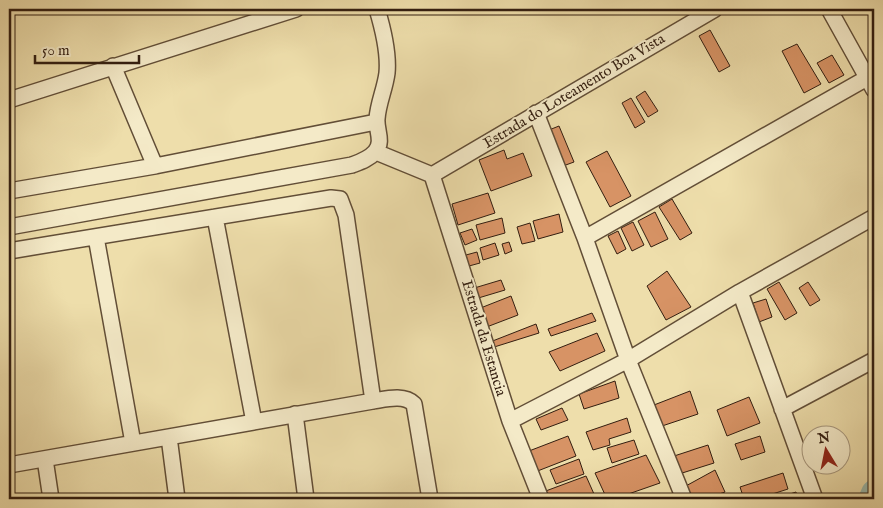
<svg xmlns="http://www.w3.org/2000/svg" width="883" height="508" font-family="'IM FELL English',serif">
<rect width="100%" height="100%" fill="#eedeab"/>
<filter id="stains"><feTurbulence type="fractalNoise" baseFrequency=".004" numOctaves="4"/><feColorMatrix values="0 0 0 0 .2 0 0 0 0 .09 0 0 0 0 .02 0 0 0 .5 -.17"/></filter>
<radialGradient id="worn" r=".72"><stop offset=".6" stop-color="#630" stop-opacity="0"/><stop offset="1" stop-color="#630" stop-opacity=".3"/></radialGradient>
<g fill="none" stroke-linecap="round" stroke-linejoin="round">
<path stroke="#9abbaf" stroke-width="25" d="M871 499 874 492"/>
</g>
<path fill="#d79365" stroke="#331e10" d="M710 30 730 66 719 72 699 36Z
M797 44 821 84 804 93 782 51Z
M832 55 844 75 829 83 817 63Z
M645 91 658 111 648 117 636 97Z
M631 98 645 122 635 128 622 103Z
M559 126 574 162 563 166 549 130Z
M504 150 507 159 523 153 532 176 491 191 479 160Z
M607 151 631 196 610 207 586 162Z
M488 193 495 213 458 225 452 204Z
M672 199 692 233 680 240 659 207Z
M655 212 668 239 651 247 638 221Z
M559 214 563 232 538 239 533 221Z
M502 218 505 233 480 240 476 225Z
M633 222 644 245 632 251 621 228Z
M530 223 535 241 522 244 517 227Z
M472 229 477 240 465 245 460 233Z
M618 231 626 249 617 254 608 236Z
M509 242 512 251 505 254 502 244Z
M495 243 499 255 483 260 480 248Z
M477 252 480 263 469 266 466 255Z
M667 271 691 307 666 320 647 286Z
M501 280 505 290 475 299 471 289Z
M779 282 797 313 785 320 767 289Z
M808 282 820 300 810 306 799 288Z
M511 296 518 315 484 328 478 309Z
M766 299 772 317 759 322 753 303Z
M592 313 596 321 551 336 548 329Z
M536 324 539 333 491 348 490 342Z
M597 333 605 351 560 371 549 352Z
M615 381 619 398 584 409 579 394Z
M690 391 698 414 662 426 654 405Z
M749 397 760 423 727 436 717 410Z
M562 408 568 420 541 430 536 419Z
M627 418 631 432 609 439 610 445 593 450 586 432Z
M568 436 576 456 535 472 529 451Z
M760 436 765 452 741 460 735 444Z
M634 440 639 454 612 463 607 448Z
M708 445 714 463 679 474 671 457Z
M646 455 660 483 614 499H607L595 473Z
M579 459 584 474 556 484 550 470Z
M715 470 725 492 704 499H689L684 487Z
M783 473 788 489 757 499H744L740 487Z
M586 476 594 494 579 499H546L543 492Z
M796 492 798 499H774Z"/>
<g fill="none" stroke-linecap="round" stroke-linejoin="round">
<g stroke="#624e37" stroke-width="18">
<path id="minor" d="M829 9 874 90
M113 66 155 166
M9 100 296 9
M536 113 585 238 628 360 684 499
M376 152 432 175
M432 175 510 421 541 499
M432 175 715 9
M9 191 155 166 376 122
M215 217 254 422
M9 227 352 165C360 162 369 159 375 152 384 142 376 130 377 119 378 103 385 89 387 73 389 52 383 29 377 9
M96 237 133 443
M585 238 874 74
M9 251 331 198 340 199 346 215 373 401
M740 292 815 499
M782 409 874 360
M295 414 306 499
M510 421 628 360 740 292 874 217
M169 437 177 499
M45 459 51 499
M9 465 373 401C386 399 404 394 414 404L430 499"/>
</g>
<use href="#minor" stroke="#f4eac8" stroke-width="15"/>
</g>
<g text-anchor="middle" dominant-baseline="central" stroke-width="4" stroke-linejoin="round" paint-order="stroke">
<g font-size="15" fill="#331e10" stroke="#f4eac8">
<text transform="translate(574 91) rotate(-31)">Estrada do Loteamento Boa Vista</text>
<text transform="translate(484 338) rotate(73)">Estrada da Estancia</text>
</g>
</g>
<rect width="883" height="508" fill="none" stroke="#eedeab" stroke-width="30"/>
<rect x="10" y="10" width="863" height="488" fill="none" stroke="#331e10" stroke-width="2.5"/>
<rect x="15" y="15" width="853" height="478" fill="none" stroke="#331e10"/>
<g transform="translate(826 450) rotate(350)"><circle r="24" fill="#f4eac8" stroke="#a7987e"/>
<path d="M0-4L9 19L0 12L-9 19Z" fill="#8f2418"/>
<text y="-8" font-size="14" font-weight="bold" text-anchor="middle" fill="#331e10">N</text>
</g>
<path d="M35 55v8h104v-8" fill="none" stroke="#331e10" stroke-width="2.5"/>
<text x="42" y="55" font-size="15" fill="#331e10" stroke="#f4eac8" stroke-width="4" paint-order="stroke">50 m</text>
<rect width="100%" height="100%" filter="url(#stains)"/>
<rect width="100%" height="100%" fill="url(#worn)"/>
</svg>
